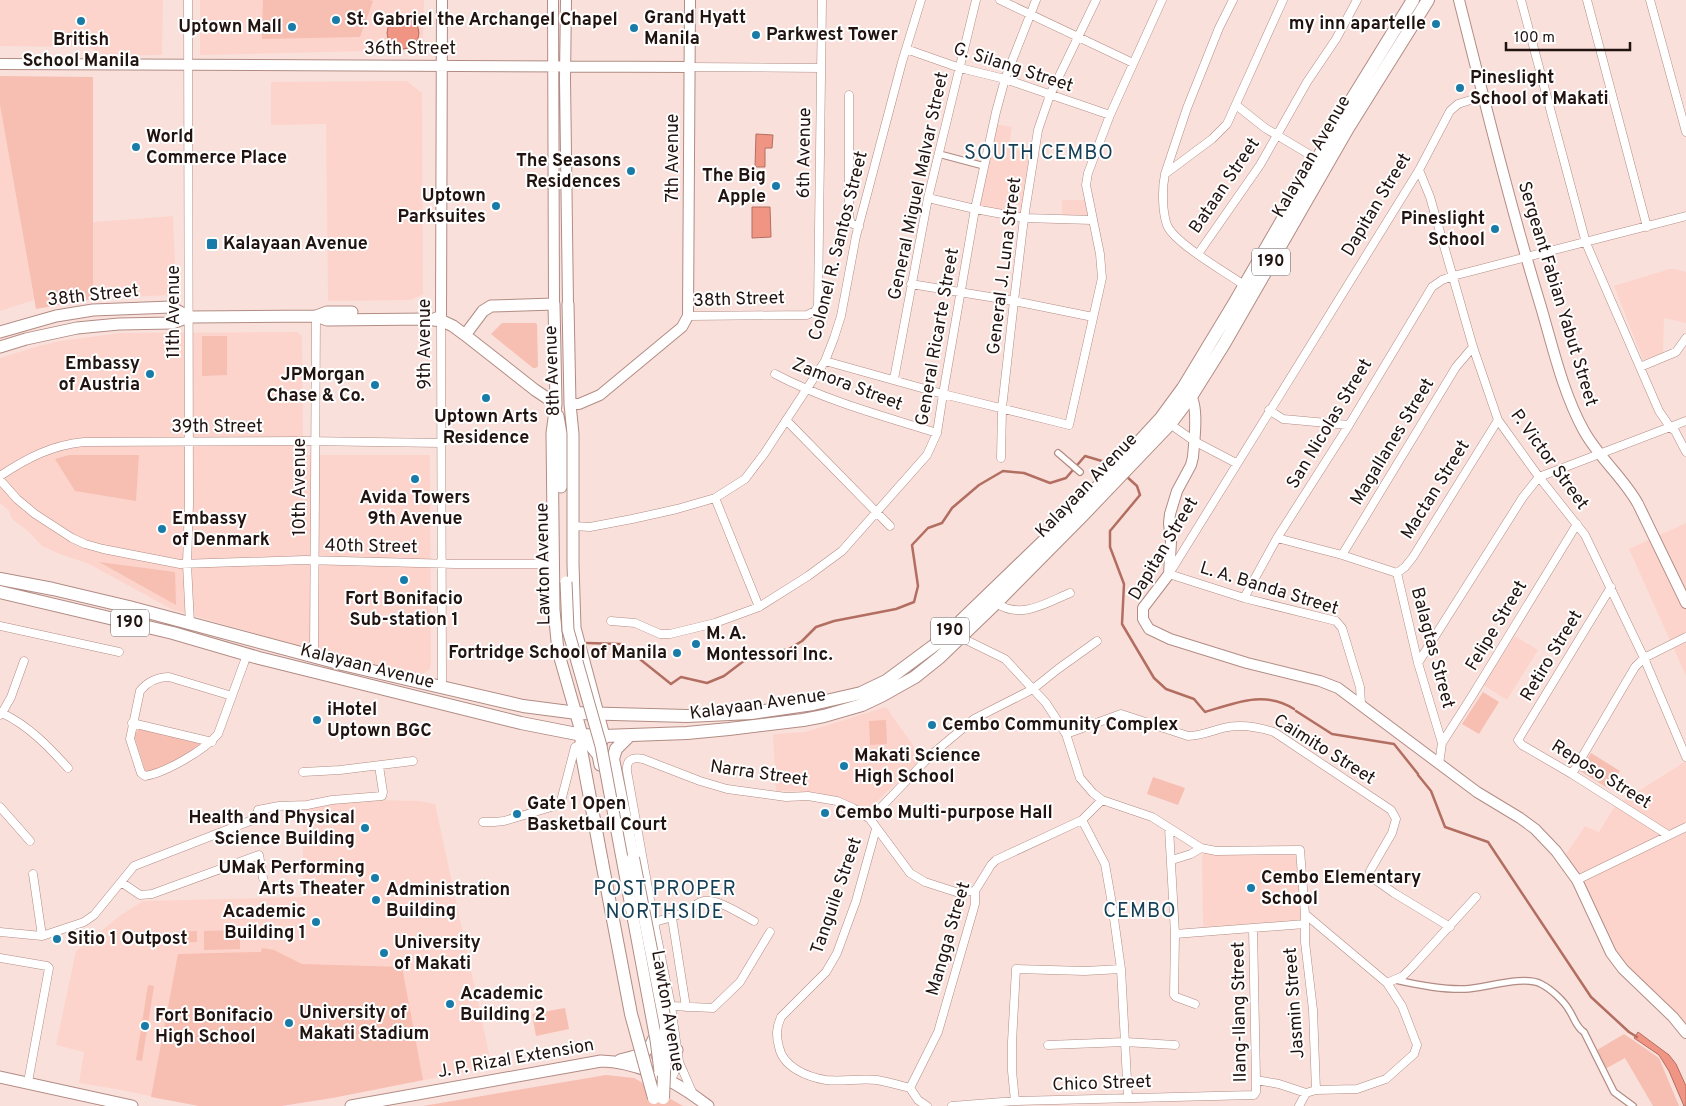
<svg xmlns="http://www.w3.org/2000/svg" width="1686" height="1106" font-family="Overpass,sans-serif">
<rect width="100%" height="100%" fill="#fae0db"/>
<path fill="#fcd4cc" d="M0 0H163L162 55 105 56 79 41V47L0 46Z
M200 0H424L423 40 412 50 200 55Z
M407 81 422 93 423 294 411 300 328 301 326 124 271 125V82Z
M0 105 34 300 0 311Z
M995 124 1012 127 1009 148 1030 153 1023 217 979 206Z
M1062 200H1087V215L1062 216Z
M173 216 176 290 170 295 93 299V222Z
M1669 269H1675L1686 272V323L1664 318 1663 353 1643 360 1614 286Z
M298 332 302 337 303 455H430L431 664 430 669 420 676 325 653 173 610 89 564 60 554 42 546 28 531 12 519 9 511 0 503V358L35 347 60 341 120 333Z
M1686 523V676L1629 549Z
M1515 636 1538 650 1507 700 1483 685Z
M886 707 922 758 867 811 816 792 776 791 773 734 805 732Z
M1686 761V1027L1617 958 1564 857 1585 826 1599 832 1615 806Z
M373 800 419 801 435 804 492 1067 332 1098 281 1106H199L116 1089 79 1083 84 1052 56 1045 76 951 121 915 143 901 303 897V810L330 804Z
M1203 854H1292L1296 856 1303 920 1298 923 1204 927 1203 923 1202 856Z"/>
<path fill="#f7beb2" d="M263 0H370L373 1 360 37 262 39Z
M0 76 93 77V299L36 309 0 105Z
M502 323H535L537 324 538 366 536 368H533L491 334Z
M202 336H227V375L202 376Z
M69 455H139L136 501 75 491 55 459Z
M99 562 175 572 176 605Z
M1483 692 1499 702 1479 734 1462 724Z
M886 720 887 744 870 745 869 721Z
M140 726 201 744V746L155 773H146L134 736Z
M1591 753 1620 771 1609 789 1580 771Z
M1153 777 1185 788 1178 805 1147 794Z
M240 930V949L204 950V931Z
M197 931V942L174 943V932Z
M262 948 274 950 302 964 402 967 423 1080 332 1098 281 1106H199L151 1097 178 954 261 952Z
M148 985 154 986 142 1061 136 1060Z
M565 1008 569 1029 536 1036 532 1014Z
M1624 1034 1659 1058 1679 1106H1653L1625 1058 1605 1069 1597 1050Z
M606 1075 634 1078 683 1106H423Z"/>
<path fill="#f09584" stroke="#b26e61" d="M387 33a16 16 0 1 1 32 0a16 16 0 1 1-32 0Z
M756 134 773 135 772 148H765V167H755Z
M752 207H770L771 237 752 238Z
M1638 1032 1669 1055 1676 1064 1686 1086V1106H1684L1669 1071 1659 1055 1634 1038Z"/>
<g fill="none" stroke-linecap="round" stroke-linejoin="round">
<path stroke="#b26e61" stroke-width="2.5" d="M1126 476 1137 486 1140 495 1110 531V547L1124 584 1122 624 1154 678 1166 689 1194 699 1205 712C1235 703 1265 690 1294 709
M587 643 621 644 671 684 681 677 707 683 724 676 745 660 759 655 789 649 802 641 816 627 834 621 896 609 914 602 918 586 912 545 928 528 942 523 952 508 979 485 1003 471 1024 473 1050 483 1066 478 1085 456 1112 464
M1296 711 1332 734 1394 744 1418 774
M1418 775 1431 791 1445 827 1488 842 1591 997 1629 1032 1637 1037"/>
<g stroke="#b28c84" stroke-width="8">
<path id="pedestrian" d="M939 154 984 166
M1058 453 1080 472
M1396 980C1418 985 1442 990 1465 989 1485 988 1524 975 1541 984 1551 989 1564 1001 1569 1010 1575 1019 1576 1027 1584 1032L1614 1092 1633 1106"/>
</g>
<g stroke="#b28c84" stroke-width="9">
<path id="minor" d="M188 0 189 504 187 564 190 624
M1000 0 1133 63
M1521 0 1586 243 1659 411 1670 427 1675 431 1686 452
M1587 0 1647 227
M1650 0 1686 132
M906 49 960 68 1005 79 1110 115
M690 67 821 68
M849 95V217L851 223 859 227
M1236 105 1265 128 1317 159
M1419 170 1430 197 1473 347 1498 420 1539 477 1585 535 1644 658 1686 757
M1165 174 1187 108 1219 28 1233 0
M928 198 975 209 1024 218 1092 220
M1198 254 1260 165 1307 82 1336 39 1357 0
M911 284 1014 301 1093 317
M1244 285C1227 273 1174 243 1167 225 1162 211 1162 188 1165 174L1212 139 1227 124 1283 0
M688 316 807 315 815 311 818 306 822 0
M441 321 442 688
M825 361 943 394 1069 425 1102 278 1100 254 1086 185 1088 173 1110 115 1162 0
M1640 367 1676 352 1686 338
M775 374C826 401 883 416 937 433
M894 379 928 198 976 0
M1269 410 1283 419 1349 425
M786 420 890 526
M1170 424 1194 441 1236 463
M1001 458 1002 408 1014 301 1024 218 1038 130 1050 95 1096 0
M0 476C27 458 52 445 84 442L304 441 442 443
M0 480 17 499 35 514 72 538 85 544 103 549 180 564 305 560 455 564H554
M715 498 759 607
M573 526 590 527 632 519 677 509 715 498 745 479 764 454 825 361 834 338 841 316 856 236 902 62 921 0
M1277 538 1342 555 1397 573
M1342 555 1456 367 1473 347
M1397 573 1418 663 1442 743 1439 764
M1397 573 1405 567 1413 557 1498 420
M1611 587 1518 740 1522 745 1572 774 1668 835
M1244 598 1277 538 1349 425 1432 287 1442 280 1453 276 1686 216
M996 603C1021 620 1046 603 1070 593
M611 621 635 623 660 634H670L715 623 759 607 808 576 842 551 927 455 937 433 943 394 975 209 996 112 1005 79 1036 0
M0 626 119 652
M960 637 1005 659 1046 703 1066 734 1080 778 1093 793 1102 800 1152 817 1201 848 1216 851 1300 850 1305 914V942L1313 1010 1316 1090
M314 657 316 316
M1418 663 1523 497 1539 477 1686 421
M232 696 169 677C158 677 147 682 140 691L130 739 141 773 145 776C165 773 205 750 218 734L244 663 247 654
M1361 704 1360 687 1342 628 1336 621 1244 598 1169 574 1419 170 1450 111 1458 104 1483 96
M2 713 11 697 24 661
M0 715 2 713C29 726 48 746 68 768
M132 723 212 742
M1066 734 1121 714 1188 736C1200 736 1212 731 1223 728 1239 724 1258 727 1274 732L1391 810 1396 819 1392 833 1370 871V876L1394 893 1450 927
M1442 743 1472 696 1577 524
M303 772 340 770 413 761
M1572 774 1635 667 1644 658 1686 637
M0 807 30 841
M870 819 931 755 974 719 1033 689 1058 669 1097 641
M1082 820 1105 864 1112 904 1121 969 1128 1098
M483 822H494L504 821 558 805 561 801 575 747 581 745
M1169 828 1175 934 1174 995 1176 997 1195 1004
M876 829 856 901 837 953 826 972 781 1017C776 1028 776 1036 779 1047 783 1067 807 1077 826 1080 843 1082 860 1078 877 1080 888 1082 899 1085 910 1088
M1172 860 1191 854 1201 848
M33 874 42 936
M1577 880 1686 827
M121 882 140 895 152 894 259 855 263 878
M672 918 686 1007
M654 922C666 919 677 916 687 911 693 908 697 902 704 901 717 898 742 915 754 921
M0 932 42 936 84 922 94 915 134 866 255 819 257 817 258 810 279 806 307 805 332 800 382 796 383 792 379 766
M1175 934 1305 924
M0 958 47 966 49 968 28 1082
M1387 983 1403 976 1412 967 1476 897
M671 1006 713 1008 740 982 770 932
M1048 1045 1125 1042 1175 1045
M1256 1080 1279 1084 1306 1093 1316 1090 1357 1089 1386 1079 1414 1054 1417 1045 1402 1006 1387 983 1305 914
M670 1082 679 1062
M910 1088 938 1032 975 904V891L991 865 996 860 1082 820 1102 800
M910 1088 918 1100 927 1106
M693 1094 679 1062 671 1006 654 922 627 771C626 759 633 757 643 759L700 781 727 789 786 797 808 796 837 801 853 808 870 819 910 873 925 882 956 892 975 891
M1015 1101 1012 1071V1042L1016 969 1085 971 1121 969
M952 1106 1015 1101 1254 1095 1256 1092V1080L1253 928
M1299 1106 1306 1093"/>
</g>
<g stroke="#b28c84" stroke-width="12">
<path id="tertiary" d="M553 0 554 304
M566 0 565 79 568 304
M1459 0C1485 103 1510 205 1541 307 1553 348 1563 393 1584 431 1599 458 1623 477 1638 504L1686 603
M0 64 690 67
M441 321 442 0
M1188 392C1200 402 1194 442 1193 457L1191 465 1177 491 1170 514 1169 523 1171 542 1169 574 1143 608V619L1149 629 1170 639 1247 663 1320 681 1338 688 1477 792 1520 818 1535 829 1556 851 1577 880 1611 953 1623 969 1673 1017 1686 1033
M570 404H579L600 395 682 327 688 316 690 0"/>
</g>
<g stroke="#b28c84" stroke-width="13">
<path id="secondary" d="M568 304 570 404 573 434V564L575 628 604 736 601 744
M316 316 327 312H352
M436 318 453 326 465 335 535 390 556 404
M0 332 56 316 93 310 171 307 189 317
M465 335 483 311 491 306 554 304 556 404 552 433 554 610 558 651 582 735 598 755 600 765
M0 347 26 339 77 328 119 324 172 323 189 317 316 316 327 320 427 319 441 321
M558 416 561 434V487
M657 1055 665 1056 677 1050
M620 1060C634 1056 648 1055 653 1040
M0 1077 132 1106
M351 1106 601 1061C641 1062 677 1082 708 1106"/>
</g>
<g stroke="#b28c84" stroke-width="14">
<path id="primary" d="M0 579 53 589 129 607 342 664 523 706 577 713 687 716 751 713 813 704 861 693 886 681 940 641 1080 506 1161 418 1183 388 1235 302 1349 104 1413 0
M0 592 173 633 259 658 388 690 521 723 582 735 604 736 687 733 729 729 803 720 824 716 862 705 883 695 915 677 940 657 996 603 1084 514 1170 424 1192 395 1224 344 1348 128 1428 0
M582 735 581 750 602 862
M630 735 616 749 613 759 633 858"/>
</g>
<use href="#pedestrian" stroke="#fff" stroke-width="5.5"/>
<use href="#minor" stroke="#fff" stroke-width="8"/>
<use href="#tertiary" stroke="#fff" stroke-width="10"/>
<use href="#secondary" stroke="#fff" stroke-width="11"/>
<use href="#primary" stroke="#fff" stroke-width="12"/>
<g stroke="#b28c84" stroke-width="13" stroke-linecap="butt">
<path id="secondary-bridge" d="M566 582 568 630 601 746 656 1040 660 1071"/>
</g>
<g stroke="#b28c84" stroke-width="14" stroke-linecap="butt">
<path id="primary-bridge" d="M633 858 666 1026 663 1098
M602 862 631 1014 654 1098"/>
</g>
<use href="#secondary-bridge" stroke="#fff" stroke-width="11"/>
<use href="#primary-bridge" stroke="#fff" stroke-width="12"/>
</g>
<g fill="#197ba7" stroke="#fff" stroke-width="2">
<circle cx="336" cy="20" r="5"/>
<circle cx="81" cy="21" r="5"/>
<circle cx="1436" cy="24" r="5"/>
<circle cx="292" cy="27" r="5"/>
<circle cx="634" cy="28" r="5"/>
<circle cx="756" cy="35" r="5"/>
<circle cx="1460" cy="88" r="5"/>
<circle cx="136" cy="147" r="5"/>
<circle cx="631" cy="171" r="5"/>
<circle cx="776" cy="186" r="5"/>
<circle cx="496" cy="206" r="5"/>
<circle cx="1495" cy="229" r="5"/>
<rect x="206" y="238" width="12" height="12" rx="2.5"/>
<circle cx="150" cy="374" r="5"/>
<circle cx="375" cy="385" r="5"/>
<circle cx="486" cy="398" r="5"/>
<circle cx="415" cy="479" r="5"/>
<circle cx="162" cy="529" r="5"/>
<circle cx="404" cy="580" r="5"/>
<circle cx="696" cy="644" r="5"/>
<circle cx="677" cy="653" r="5"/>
<circle cx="317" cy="720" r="5"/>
<circle cx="932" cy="725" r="5"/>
<circle cx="844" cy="766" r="5"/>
<circle cx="825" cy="813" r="5"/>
<circle cx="517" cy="814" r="5"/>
<circle cx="365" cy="828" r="5"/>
<circle cx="375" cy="878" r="5"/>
<circle cx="1251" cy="888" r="5"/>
<circle cx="376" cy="900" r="5"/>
<circle cx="316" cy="922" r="5"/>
<circle cx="57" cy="939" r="5"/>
<circle cx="384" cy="953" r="5"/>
<circle cx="450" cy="1004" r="5"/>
<circle cx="289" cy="1023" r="5"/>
<circle cx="145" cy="1026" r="5"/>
</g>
<g text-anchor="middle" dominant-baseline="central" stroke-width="4" stroke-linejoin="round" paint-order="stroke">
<g fill="#fff" stroke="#645a58" stroke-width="1">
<rect x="1252" y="248.5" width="38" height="27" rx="4"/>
<rect x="111" y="609.5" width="38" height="27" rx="4"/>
<rect x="931" y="617.5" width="38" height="27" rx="4"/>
</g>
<g font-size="16" font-weight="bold" fill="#211310">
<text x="1271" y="262">190</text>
<text x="130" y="623">190</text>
<text x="950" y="631">190</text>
</g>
<g font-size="18" font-weight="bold" fill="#211310" stroke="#fff" text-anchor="start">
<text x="644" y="18">Grand Hyatt<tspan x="644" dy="21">Manila</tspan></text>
<text x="346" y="20">St. Gabriel the Archangel Chapel</text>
<text x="1426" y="24" text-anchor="end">my inn apartelle</text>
<text x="282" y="27" text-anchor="end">Uptown Mall</text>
<text x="766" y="35">Parkwest Tower</text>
<text x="81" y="40" text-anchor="middle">British<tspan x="81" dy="21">School Manila</tspan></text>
<text x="1470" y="78">Pineslight<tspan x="1470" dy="21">School of Makati</tspan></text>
<text x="146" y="137">World<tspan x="146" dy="21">Commerce Place</tspan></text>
<text x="621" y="161" text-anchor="end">The Seasons<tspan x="621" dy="21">Residences</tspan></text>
<text x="766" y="176" text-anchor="end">The Big<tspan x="766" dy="21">Apple</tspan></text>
<text x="486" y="196" text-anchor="end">Uptown<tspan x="486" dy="21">Parksuites</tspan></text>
<text x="1485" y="219" text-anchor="end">Pineslight<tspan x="1485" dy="21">School</tspan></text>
<text x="223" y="244">Kalayaan Avenue</text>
<text x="140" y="364" text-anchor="end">Embassy<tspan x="140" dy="21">of Austria</tspan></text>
<text x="365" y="375" text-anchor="end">JPMorgan<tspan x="365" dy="21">Chase &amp; Co.</tspan></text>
<text x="486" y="417" text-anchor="middle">Uptown Arts<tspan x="486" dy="21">Residence</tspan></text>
<text x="415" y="498" text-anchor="middle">Avida Towers<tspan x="415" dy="21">9th Avenue</tspan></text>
<text x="172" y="519">Embassy<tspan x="172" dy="21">of Denmark</tspan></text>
<text x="404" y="599" text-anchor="middle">Fort Bonifacio<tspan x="404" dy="21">Sub-station 1</tspan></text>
<text x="706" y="634">M. A.<tspan x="706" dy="21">Montessori Inc.</tspan></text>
<text x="667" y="653" text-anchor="end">Fortridge School of Manila</text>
<text x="327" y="710">iHotel<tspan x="327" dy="21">Uptown BGC</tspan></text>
<text x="942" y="725">Cembo Community Complex</text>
<text x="854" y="756">Makati Science<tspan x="854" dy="21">High School</tspan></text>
<text x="527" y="804">Gate 1 Open<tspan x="527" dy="21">Basketball Court</tspan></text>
<text x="835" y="813">Cembo Multi-purpose Hall</text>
<text x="355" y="818" text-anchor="end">Health and Physical<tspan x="355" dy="21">Science Building</tspan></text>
<text x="365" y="868" text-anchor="end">UMak Performing<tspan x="365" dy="21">Arts Theater</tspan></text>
<text x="1261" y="878">Cembo Elementary<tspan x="1261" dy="21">School</tspan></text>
<text x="386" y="890">Administration<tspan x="386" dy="21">Building</tspan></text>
<text x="306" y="912" text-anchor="end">Academic<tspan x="306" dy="21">Building 1</tspan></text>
<text x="67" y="939">Sitio 1 Outpost</text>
<text x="394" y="943">University<tspan x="394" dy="21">of Makati</tspan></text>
<text x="460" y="994">Academic<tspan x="460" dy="21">Building 2</tspan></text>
<text x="299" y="1013">University of<tspan x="299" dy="21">Makati Stadium</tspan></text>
<text x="155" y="1016">Fort Bonifacio<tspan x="155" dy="21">High School</tspan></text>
</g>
<g font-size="18" fill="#211310" stroke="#fff">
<text x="410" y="49">36th Street</text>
<text transform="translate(1013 68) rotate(18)">G. Silang Street</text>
<text transform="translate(805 153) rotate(-89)">6th Avenue</text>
<text transform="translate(1312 157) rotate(-60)">Kalayaan Avenue</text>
<text transform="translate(673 158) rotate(-90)">7th Avenue</text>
<text transform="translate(919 186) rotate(-78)">General Miguel Malvar Street</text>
<text transform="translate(1225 186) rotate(-56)">Bataan Street</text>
<text transform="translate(1377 205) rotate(-59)">Dapitan Street</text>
<text transform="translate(839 246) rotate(-76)">Colonel R. Santos Street</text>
<text transform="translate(1005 266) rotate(-83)">General J. Luna Street</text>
<text transform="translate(1557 294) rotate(73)">Sergeant Fabian Yabut Street</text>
<text transform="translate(93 296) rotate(-6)">38th Street</text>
<text transform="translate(739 300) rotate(-2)">38th Street</text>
<text transform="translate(174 312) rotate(-90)">11th Avenue</text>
<text transform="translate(938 337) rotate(-80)">General Ricarte Street</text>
<text transform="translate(425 344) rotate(-90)">9th Avenue</text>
<text transform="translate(553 371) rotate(-92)">8th Avenue</text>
<text transform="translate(847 385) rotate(21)">Zamora Street</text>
<text transform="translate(1330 424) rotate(-59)">San Nicolas Street</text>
<text x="217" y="427">39th Street</text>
<text transform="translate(1393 442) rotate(-59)">Magallanes Street</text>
<text transform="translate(1549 460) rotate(54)">P. Victor Street</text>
<text transform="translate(1087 486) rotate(-46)">Kalayaan Avenue</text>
<text transform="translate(300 487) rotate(-90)">10th Avenue</text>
<text transform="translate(1436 490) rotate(-58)">Mactan Street</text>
<text transform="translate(371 547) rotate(1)">40th Street</text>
<text transform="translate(1164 549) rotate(-59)">Dapitan Street</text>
<text transform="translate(544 564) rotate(-91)">Lawton Avenue</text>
<text transform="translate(1269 589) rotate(17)">L. A. Banda Street</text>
<text transform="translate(1497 626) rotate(-59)">Felipe Street</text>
<text transform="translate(1432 648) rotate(75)">Balagtas Street</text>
<text transform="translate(1552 656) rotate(-59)">Retiro Street</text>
<text transform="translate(367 667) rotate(14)">Kalayaan Avenue</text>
<text transform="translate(758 705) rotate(-8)">Kalayaan Avenue</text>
<text transform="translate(1324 750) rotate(32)">Caimito Street</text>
<text transform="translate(759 774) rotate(8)">Narra Street</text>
<text transform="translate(1601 775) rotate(32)">Reposo Street</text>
<text transform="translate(837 896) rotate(-71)">Tanguile Street</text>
<text transform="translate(949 939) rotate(-74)">Mangga Street</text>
<text transform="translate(1295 1003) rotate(-94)">Jasmin Street</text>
<text transform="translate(667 1011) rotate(80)">Lawton Avenue</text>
<text transform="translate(1240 1012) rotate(-91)">Ilang-Ilang Street</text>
<text transform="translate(516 1059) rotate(-10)">J. P. Rizal Extension</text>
<text transform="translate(1102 1084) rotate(-2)">Chico Street</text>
</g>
<g font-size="20" letter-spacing="1" fill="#143f55" stroke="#fff">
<text x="1039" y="154">SOUTH CEMBO</text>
<text x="665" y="890">POST PROPER<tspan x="665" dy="23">NORTHSIDE</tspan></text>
<text x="1140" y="912">CEMBO</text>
</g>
</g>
<path d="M1506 42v8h124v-8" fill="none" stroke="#211310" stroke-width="2.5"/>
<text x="1514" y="42" font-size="15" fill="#211310" stroke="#ffffff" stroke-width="4" paint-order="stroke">100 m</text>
</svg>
